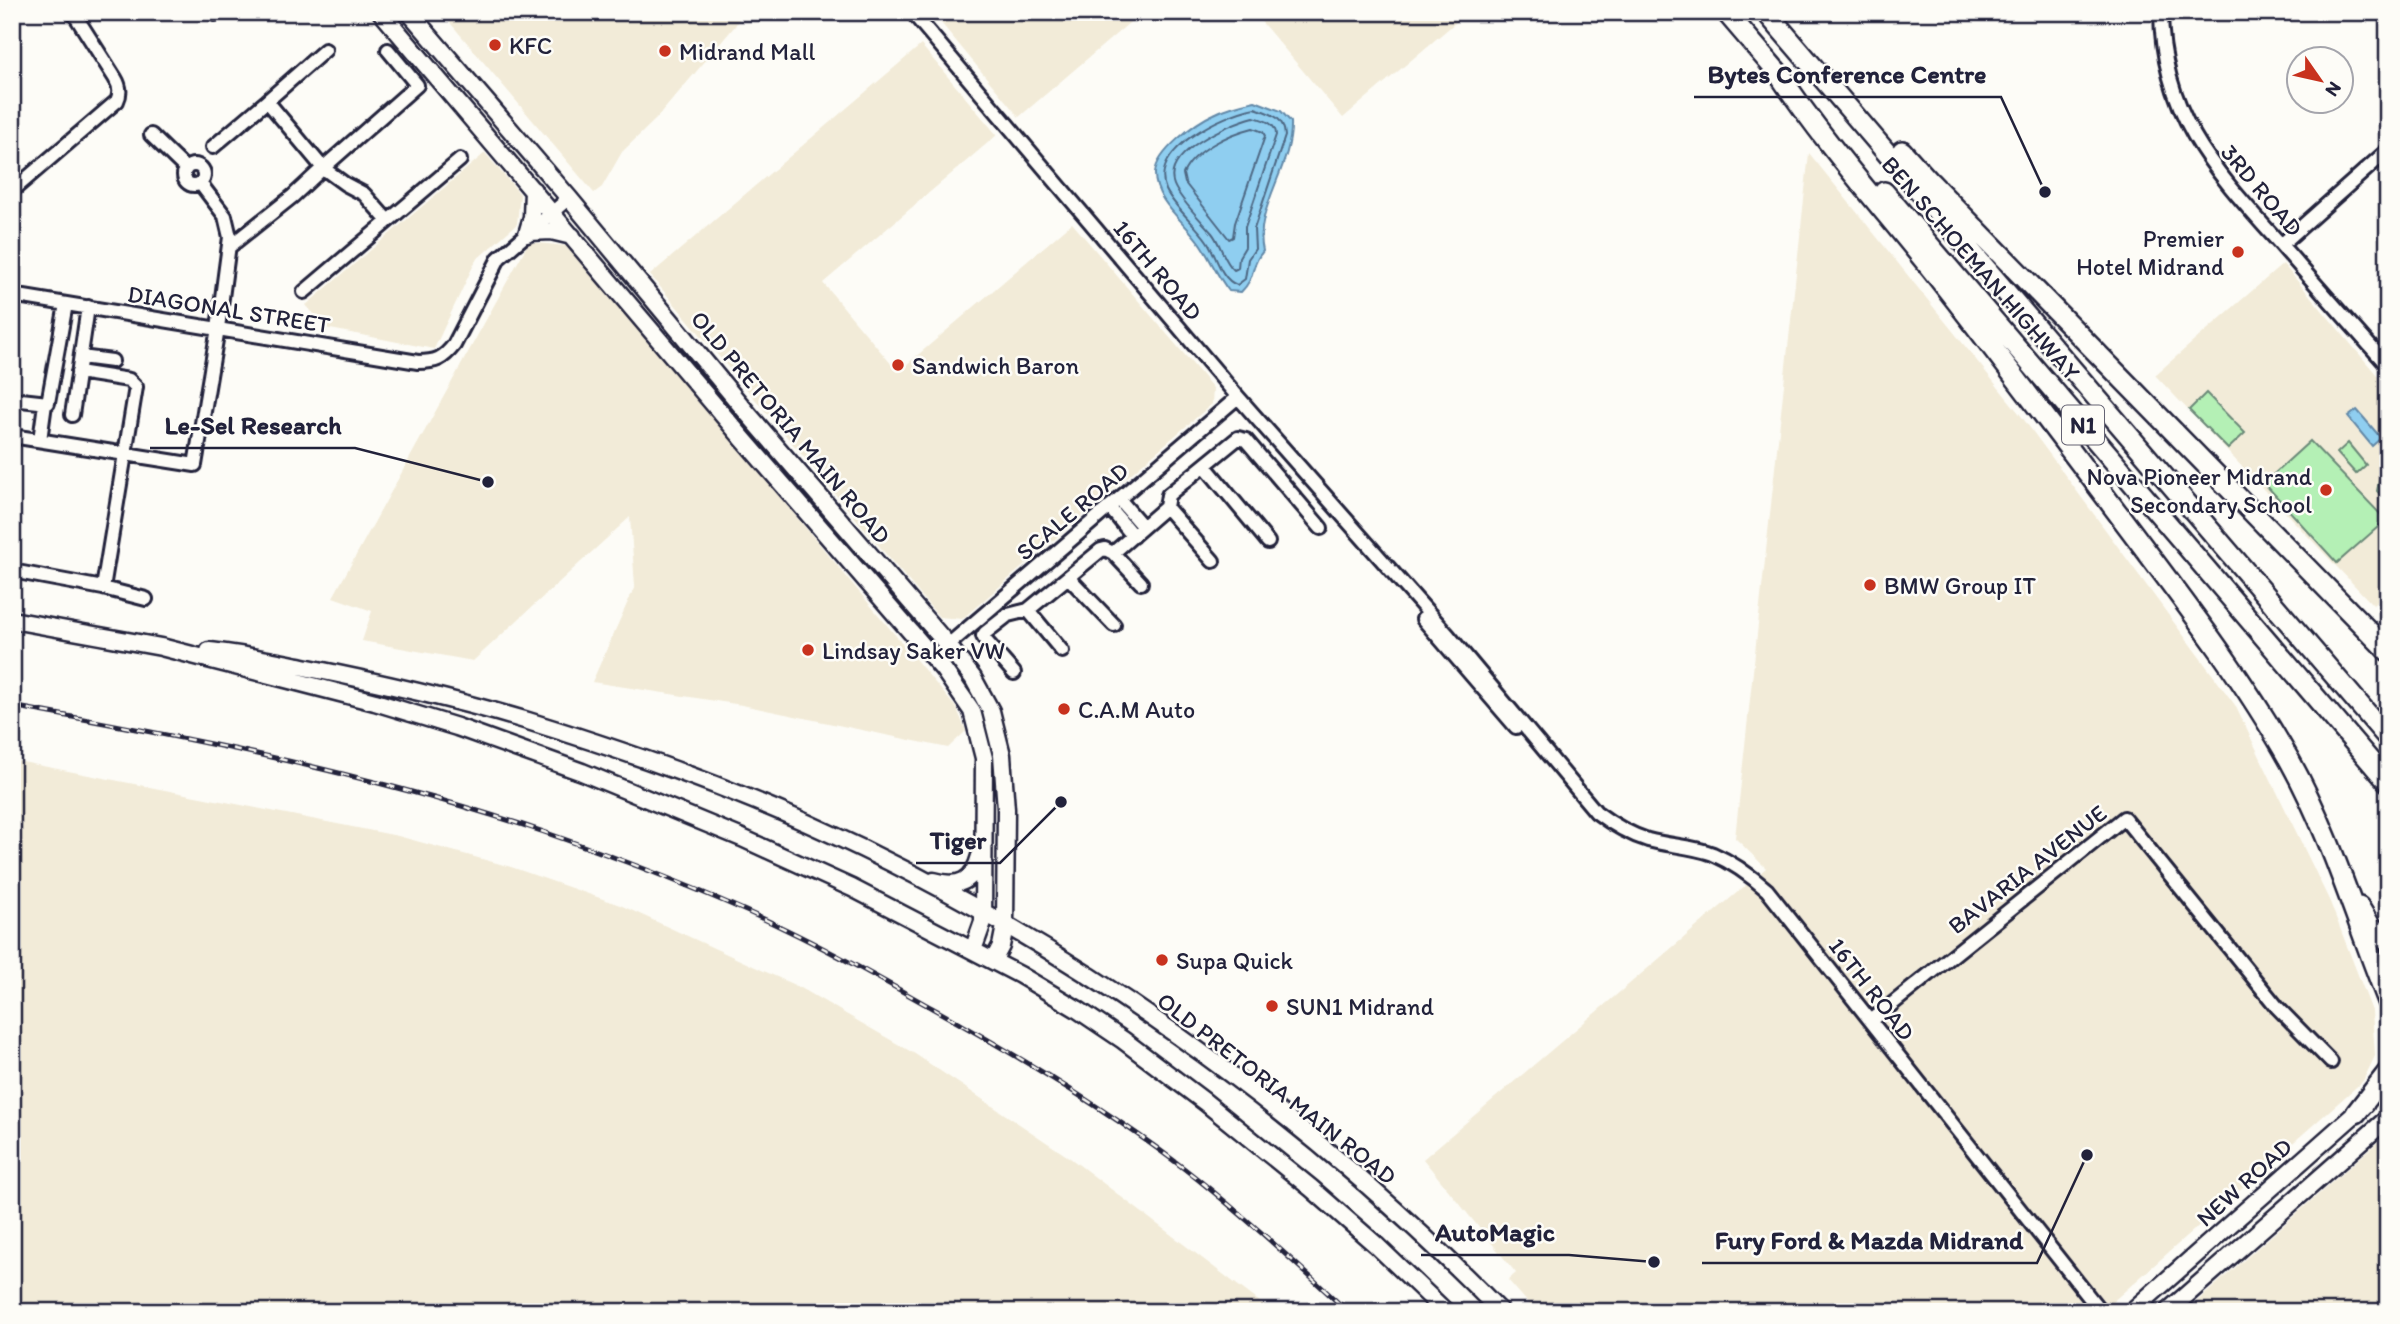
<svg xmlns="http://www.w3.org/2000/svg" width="2400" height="1324" font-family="Itim,sans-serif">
<rect width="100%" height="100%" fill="#fdfcf7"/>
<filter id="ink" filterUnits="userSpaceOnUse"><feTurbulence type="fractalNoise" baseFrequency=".0143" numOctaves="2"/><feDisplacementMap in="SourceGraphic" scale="14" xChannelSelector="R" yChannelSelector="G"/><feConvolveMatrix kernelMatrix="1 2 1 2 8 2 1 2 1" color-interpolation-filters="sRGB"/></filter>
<g filter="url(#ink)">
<path fill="#f2ebd8" d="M441 12H743L735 26 656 119 622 152 602 187 594 193Z
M932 12H1142L1019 117Z
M1253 12H1468L1343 118Z
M921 45 997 135 823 283 898 372 1072 223 1213 388 1212 404 962 619 939 617 650 275Z
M485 153 520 194 517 224 476 260 434 349 325 328 306 305Z
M1809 153 2019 413 2235 705 2330 902 2372 1011 2375 1056 2363 1081 2101 1312H1536L1508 1280 1516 1273 1423 1159 1766 868 1735 838Z
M529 242 566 246 724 430 957 709 966 731 948 748 742 705 592 682 635 586 630 517 473 661 362 641 372 611 333 597Z
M2283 264 2388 388V592L2373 605 2155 375Z
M12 760 398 836 511 867 620 905 801 988 915 1054 1070 1158 1273 1312H12Z
M2388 1138V1312H2185L2378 1142Z"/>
<path fill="#b4f0b5" stroke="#6b8978" stroke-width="2" d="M2206 393 2245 433 2228 449 2189 410Z
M2310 441 2386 520 2337 563 2264 483Z
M2348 443 2366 465 2356 474 2337 453Z
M2388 455V503L2377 491 2384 458Z"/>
<path fill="#8fcef0" stroke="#6389a8" stroke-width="2" d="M1255 101 1281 111 1291 122C1293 166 1253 210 1263 251 1249 267 1257 276 1241 292L1229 291C1217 276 1211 260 1201 245 1187 223 1154 202 1155 173 1156 152 1196 122 1214 114 1227 107 1241 104 1255 101Z
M2357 410 2381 438 2372 446 2348 417Z"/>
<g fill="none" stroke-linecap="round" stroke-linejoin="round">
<path stroke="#4e6783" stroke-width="2" d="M1255 108C1272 114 1284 117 1285 136L1254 229 1255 249 1248 259 1245 279 1237 285C1220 279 1216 254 1207 241 1196 225 1174 207 1166 190 1148 149 1224 114 1255 108Z
M1254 117C1264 120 1276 123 1276 135L1245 227V247L1239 257 1238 268 1234 270C1223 260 1221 244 1212 233 1201 220 1180 200 1174 185 1161 153 1230 123 1254 117Z
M1253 128 1263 132 1265 136 1235 223 1233 237 1229 239 1185 183 1183 174C1194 150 1229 134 1253 128Z"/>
<g stroke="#22223b" stroke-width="18">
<path id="minor" d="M912 12 1238 397 1449 636 1596 812C1612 824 1629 834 1648 840 1670 846 1692 846 1713 854 1734 863 1750 875 1767 890L2101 1312
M2161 12C2162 117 2217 173 2282 246 2317 286 2352 326 2388 366
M215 14 217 12
M388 50 417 85 323 168 345 184 364 194 388 221 460 160
M267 101 325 50
M151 135 186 169
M213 147 267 101 323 168 293 196 229 247
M184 175a10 10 0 1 1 20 0a10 10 0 1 1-20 0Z
M12 191 117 101C121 93 120 86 115 78L73 12
M2281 245 2388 150
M304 292 388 221
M12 295 418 362C436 362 443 359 454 345L499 258 569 198
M81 357 112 361
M78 372 129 380 136 387 103 588
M12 399 48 403 66 304
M72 415 88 307
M12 436 195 465 218 328 230 237 225 216 200 183
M40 440 45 404
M1205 466 1268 542
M1119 499 1143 527
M1109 507 1133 536
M1113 553 1141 583
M1213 561 1166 507 1168 495 1238 438 1246 440 1321 528
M12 571 103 588 146 599
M1069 578 1114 625
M1028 610 1062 651
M1423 619 1516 727
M933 658 1238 397
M1014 673 985 640 983 636 985 633 1008 615 1028 610 1101 550 1105 549 1113 553 1166 507
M1871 1021 2124 818 2277 1007 2331 1062"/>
</g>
<g stroke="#22223b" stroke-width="21">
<path id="major" d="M381 12 744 440 943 669 972 711 984 758 983 922 973 950
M409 12 569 198 749 415 947 644 973 678 991 711 1002 755 1006 809 1005 926 1001 946 993 961
M530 232 551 231 572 236
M527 234 532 217 533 190
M12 620 161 647 375 702 457 727 582 772 742 838 852 888 1020 975 1077 1009 1123 1040 1205 1102 1311 1188 1375 1244 1446 1312
M209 651C241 654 272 661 304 667 379 682 454 699 528 721 622 750 716 782 807 823 1065 938 1304 1110 1501 1312
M934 881C959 888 973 882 980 856
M2131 1312 2365 1105
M2167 1312 2388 1118"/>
</g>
<g stroke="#22223b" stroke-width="24">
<path id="highway" d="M1726 12 1785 81
M1766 12 2388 738
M1776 70C1823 141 1879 204 1932 270 1996 351 2058 434 2120 516 2180 596 2241 674 2290 761 2332 837 2356 921 2388 1001
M1902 151 1930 182 2388 651
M1884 192 2388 782
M2359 907 2370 925 2388 941
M2356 1113 2388 1072"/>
</g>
<use href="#minor" stroke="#fdfcf7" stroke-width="12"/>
<use href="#major" stroke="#fdfcf7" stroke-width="16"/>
<use href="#highway" stroke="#fdfcf7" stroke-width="19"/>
<g stroke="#22223b" stroke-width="5">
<path id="rail" d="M12 706C191 738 372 774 544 832 627 861 708 892 787 930 837 954 884 981 932 1008 1015 1054 1097 1103 1173 1160 1234 1206 1292 1259 1348 1312"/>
</g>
<use href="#rail" stroke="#fdfcf7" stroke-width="2.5" stroke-dasharray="8" stroke-linecap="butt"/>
</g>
</g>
<g fill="#c8321e" stroke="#fdfcf7" stroke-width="2.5">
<circle cx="495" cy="45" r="7"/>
<circle cx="665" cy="51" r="7"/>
<circle cx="2238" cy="252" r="7"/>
<circle cx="898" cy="365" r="7"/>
<circle cx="2326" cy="490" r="7"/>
<circle cx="1870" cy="585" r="7"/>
<circle cx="808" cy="650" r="7"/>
<circle cx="1064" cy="709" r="7"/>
<circle cx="1162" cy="960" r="7"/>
<circle cx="1272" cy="1006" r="7"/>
</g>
<g text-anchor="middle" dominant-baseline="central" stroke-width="5" stroke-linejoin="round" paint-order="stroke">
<rect fill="#fdfcf7" stroke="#646373" stroke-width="2" x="2062" y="405.5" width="42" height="39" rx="5"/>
<g font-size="23" font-weight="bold" fill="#22223b">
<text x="2083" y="425">N1</text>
</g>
<g font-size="24" fill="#22223b" stroke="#fdfcf7" text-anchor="start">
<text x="509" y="45">KFC</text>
<text x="679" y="51">Midrand Mall</text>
<text x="2224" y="238" text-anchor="end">Premier<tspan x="2224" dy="28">Hotel Midrand</tspan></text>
<text x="912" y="365">Sandwich Baron</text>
<text x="2312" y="476" text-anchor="end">Nova Pioneer Midrand<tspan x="2312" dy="28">Secondary School</tspan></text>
<text x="1884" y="585">BMW Group IT</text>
<text x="822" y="650">Lindsay Saker VW</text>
<text x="1078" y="709">C.A.M Auto</text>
<text x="1176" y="960">Supa Quick</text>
<text x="1286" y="1006">SUN1 Midrand</text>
</g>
<g font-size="24" fill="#22223b" stroke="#fdfcf7">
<text transform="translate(2262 190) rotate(50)">3RD ROAD</text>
<text transform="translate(1981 268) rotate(49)">BEN SCHOEMAN HIGHWAY</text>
<text transform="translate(1158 270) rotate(50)">16TH ROAD</text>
<text transform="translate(229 309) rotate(9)">DIAGONAL STREET</text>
<text transform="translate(791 427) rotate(50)">OLD PRETORIA MAIN ROAD</text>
<text transform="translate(1072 511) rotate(-40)">SCALE ROAD</text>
<text transform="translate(2027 869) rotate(-38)">BAVARIA AVENUE</text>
<text transform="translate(1872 989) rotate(52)">16TH ROAD</text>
<text transform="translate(1277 1088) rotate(38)">OLD PRETORIA MAIN ROAD</text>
<text transform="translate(2244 1182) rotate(-42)">NEW ROAD</text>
</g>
</g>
<path fill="none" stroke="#22223b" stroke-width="2.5" d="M2045 192L2001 97H1694M488 482L355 448H150M1061 802L1000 863H916M1654 1262L1569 1255H1421M2087 1155L2037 1263H1702"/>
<g fill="#22223b" stroke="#fdfcf7" stroke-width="2.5">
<circle cx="2045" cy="192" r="7"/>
<circle cx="488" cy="482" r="7"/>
<circle cx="1061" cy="802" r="7"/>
<circle cx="1654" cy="1262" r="7"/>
<circle cx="2087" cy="1155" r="7"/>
</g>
<g font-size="26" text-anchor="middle" font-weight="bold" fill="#22223b" stroke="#fdfcf7" stroke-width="5" stroke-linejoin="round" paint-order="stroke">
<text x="1847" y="83">Bytes Conference Centre</text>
<text x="253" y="434">Le-Sel Research</text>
<text x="958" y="849">Tiger</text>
<text x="1495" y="1241">AutoMagic</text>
<text x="1869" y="1249">Fury Ford &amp; Mazda Midrand</text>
</g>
<rect width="2400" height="1324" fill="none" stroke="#fdfcf7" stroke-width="42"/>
<rect x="21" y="21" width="2358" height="1282" fill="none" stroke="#22223b" stroke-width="2.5" filter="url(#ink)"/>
<g transform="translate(2320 80) rotate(124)"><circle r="33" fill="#fdfcf7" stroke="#a5a5ac" stroke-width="2"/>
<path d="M0-5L12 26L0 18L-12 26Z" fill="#c8321e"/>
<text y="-10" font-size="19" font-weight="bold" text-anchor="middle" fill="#22223b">N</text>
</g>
</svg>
